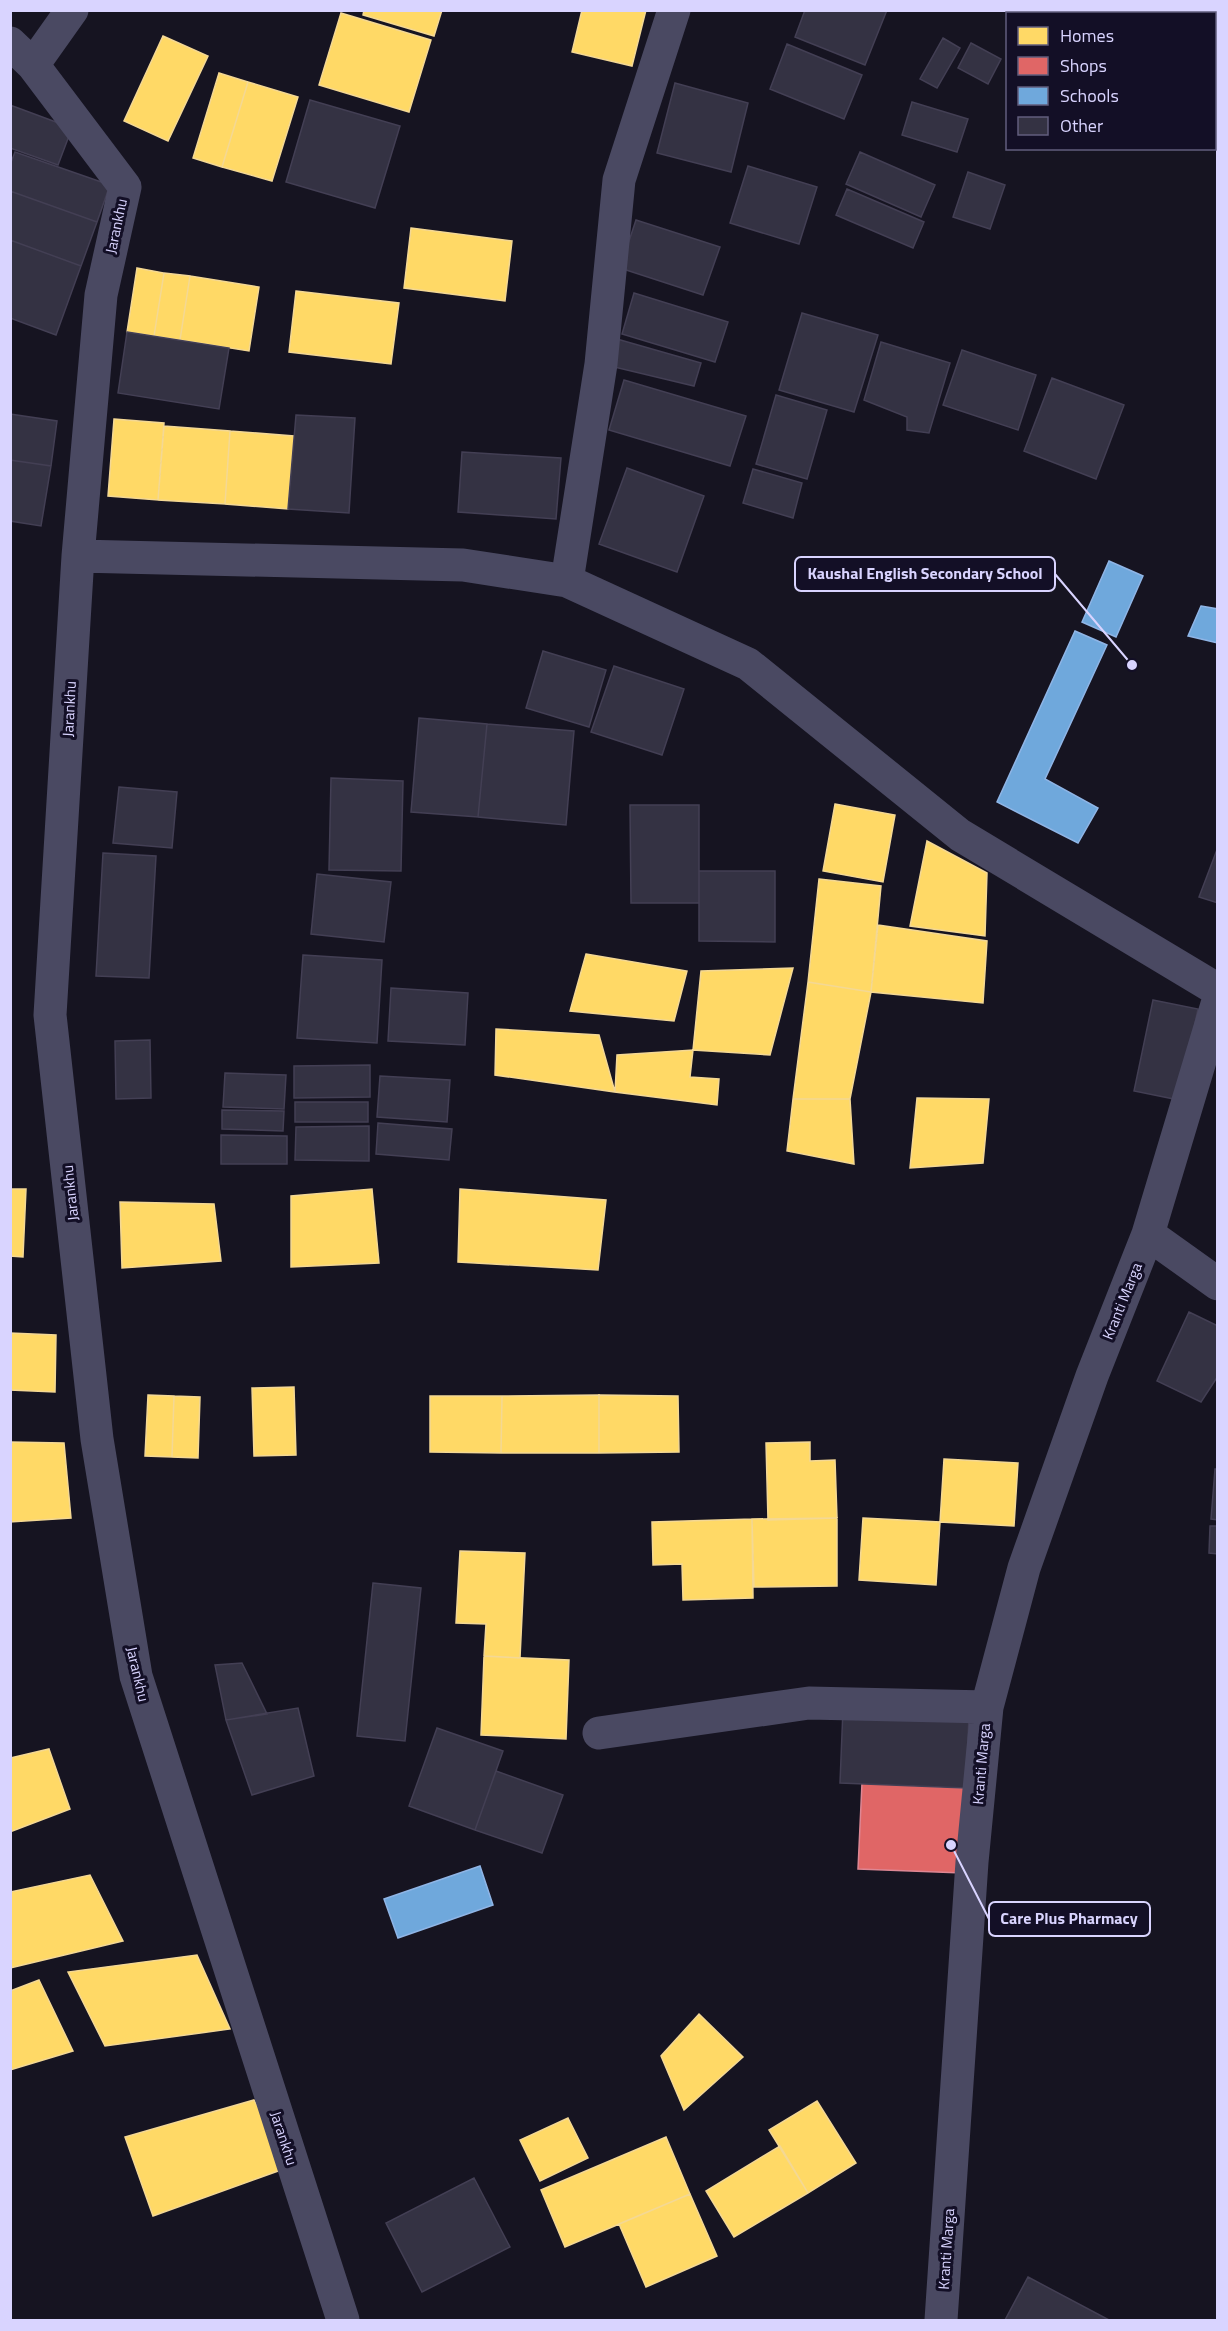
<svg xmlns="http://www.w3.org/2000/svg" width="1228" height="2331" font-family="'Titillium Web',sans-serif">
<rect width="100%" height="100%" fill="#161421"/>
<path fill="#ffd966" stroke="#f4d894" stroke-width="1.5" d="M364 10H442L434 36 363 15Z
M582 10H646L632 66 572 52Z
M341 13 431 40 409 112 319 85Z
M163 36 208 56 168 141 124 121Z
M219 73 248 82 222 167 193 158Z
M248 82 298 97 272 181 222 167Z
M411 228 512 241 505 301 404 288Z
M137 268 164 273 154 336 127 332Z
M164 273 190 276 180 340 154 336Z
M190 276 259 287 249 351 180 340Z
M296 291 399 303 391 364 289 352Z
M114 419 164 423 158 500 108 496Z
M164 426 230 431 225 504 158 500Z
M230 431 294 436 288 509 225 504Z
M835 804 895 815 883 882 823 871Z
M927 841 987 873 985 936 910 926Z
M819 879 881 886 871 992 808 982Z
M878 925 987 941 983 1003 871 992Z
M586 954 687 971 674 1021 570 1011Z
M793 968 770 1055 693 1050 701 971Z
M808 982 871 992 850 1099H793Z
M496 1029 599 1035 615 1092 495 1075Z
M693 1050 690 1077 719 1079 717 1105 615 1092 617 1055Z
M917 1098 989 1099 983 1163 910 1168Z
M793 1099H850L854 1164 787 1151Z
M10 1189H26L23 1257 10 1256Z
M372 1189 379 1263 291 1267V1196Z
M460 1189 606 1200 598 1270 458 1262Z
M120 1202 214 1204 221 1261 122 1268Z
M10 1333 56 1335 55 1392 10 1390Z
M294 1387 296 1455 254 1456 252 1388Z
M148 1395 174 1396 172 1457 145 1456Z
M599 1395V1453H501L502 1396Z
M599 1395 678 1396 679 1452 599 1453Z
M174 1396 200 1397 198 1458 172 1457Z
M430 1396H502L501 1453 430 1452Z
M10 1442 64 1443 71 1518 10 1522Z
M810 1442V1461L835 1460 837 1518 768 1520 766 1443Z
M944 1459 1018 1463 1014 1526 940 1522Z
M837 1518V1586L754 1587 752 1519Z
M863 1518 940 1522 936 1585 859 1580Z
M752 1519 753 1598 683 1600 682 1564 653 1565 652 1522Z
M460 1551 525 1553 520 1658 484 1656 486 1624 456 1623Z
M484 1656 569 1660 566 1739 481 1735Z
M49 1749 70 1809 10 1832V1758Z
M90 1875 123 1941 10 1968V1892Z
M197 1955 230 2029 105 2046 68 1972Z
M39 1980 73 2051 10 2070V1991Z
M699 2014 743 2057 684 2110 661 2056Z
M254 2100 292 2166 153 2216 125 2137Z
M817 2101 856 2163 808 2193 769 2130Z
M568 2118 588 2158 540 2181 520 2140Z
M666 2137 690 2194 565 2247 541 2190Z
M780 2146 808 2193 734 2237 706 2191Z
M690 2194 717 2256 646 2287 619 2224Z"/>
<path fill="#e06666" stroke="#de8794" stroke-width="1.5" d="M862 1783 966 1788 962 1873 858 1869Z"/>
<path fill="#6fa8dc" stroke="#8fb5e6" stroke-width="1.5" d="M1109 561 1143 576 1116 637 1082 622Z
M1201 606 1218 609V643L1188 636Z
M1075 631 1107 645 1045 779 1098 808 1078 843 997 802Z
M480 1866 493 1905 398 1938 384 1899Z"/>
<path fill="#343243" stroke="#433f54" stroke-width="1.5" d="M805 10H887L865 65 795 37Z
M943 38 960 48 937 88 920 79Z
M971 43 1001 59 988 84 958 68Z
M787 44 862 75 844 119 770 89Z
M675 83 748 103 731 172 657 153Z
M310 100 400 126 375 208 286 182Z
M912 102 968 119 957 152 902 135Z
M10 105 72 128 58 165 10 148Z
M15 152 110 185 97 222 10 191V165Z
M860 152 935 185 921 217 846 184Z
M748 166 817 187 799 244 730 223Z
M968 172 1005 185 990 229 953 217Z
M847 189 924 222 913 248 836 215Z
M10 191 97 222 81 266 10 240Z
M636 220 720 247 703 295 620 268Z
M10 240 81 266 56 335 10 318Z
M634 293 728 322 715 362 622 334Z
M802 313 878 335 854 412 779 390Z
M127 332 229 348 219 409 118 393Z
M617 339 701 363 694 386 610 366Z
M881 342 950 363 929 433 907 430V417L864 400Z
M962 350 1036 375 1018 430 943 405Z
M1052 378 1124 405 1096 479 1024 451Z
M624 380 746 416 730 466 609 430Z
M776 395 827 410 807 479 756 464Z
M10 414 57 421 51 466 10 460Z
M296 415 355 418 349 513 288 509Z
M462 452 561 458 556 519 458 512Z
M10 460 51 466 41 526 10 521Z
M627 468 704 496 677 572 599 544Z
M753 469 802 483 793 518 743 503Z
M543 651 606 670 589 727 526 708Z
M614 666 684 689 662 755 591 732Z
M419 718 487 724 478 817 411 812Z
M487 724 574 731 566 825 478 817Z
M331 778 403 781 401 871 329 870Z
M119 787 177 792 172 848 113 843Z
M630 805H699V903H631Z
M1218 847V903L1199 897Z
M103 853 156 856 149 978 96 976Z
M699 871H775V942L699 941Z
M317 874 391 882 384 942 311 934Z
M303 955 382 960 377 1043 297 1038Z
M391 988 468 993 465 1045 388 1041Z
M1153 1000 1198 1009 1179 1100 1134 1091Z
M150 1040 151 1098 116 1099 115 1041Z
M370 1065V1097L294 1098V1066Z
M225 1073 286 1075 284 1109 223 1107Z
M380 1076 450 1080 447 1122 377 1117Z
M295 1102H368V1122H295Z
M222 1110 284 1111 283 1131 222 1129Z
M378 1123 452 1129 449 1160 376 1154Z
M369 1126V1161L295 1160 296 1127Z
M221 1135 287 1136V1164H221Z
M1189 1312 1218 1326V1376L1201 1402 1157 1381Z
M1215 1469H1218V1520L1211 1519Z
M1210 1526H1218V1554L1209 1553Z
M373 1583 421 1588 405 1741 357 1736Z
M242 1663 267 1714 226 1720 215 1665Z
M298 1708 314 1776 252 1795 226 1720Z
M843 1709 969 1715 966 1788 840 1783Z
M437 1728 503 1751 475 1830 409 1806Z
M496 1771 563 1795 542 1853 475 1830Z
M474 2178 510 2247 422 2292 386 2223Z
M1028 2277 1109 2320H1005Z"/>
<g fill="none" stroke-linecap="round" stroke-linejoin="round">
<path stroke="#4a4962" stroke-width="33" d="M10 43 33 65 125 187 101 295 78 556 50 1015 97 1439 136 1676 343 2320
M33 65 72 10
M78 556 463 565 567 581 748 664 960 835 1218 990
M567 581 601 364 619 180 674 10
M1148 1234 1218 1284
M599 1733 809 1703 987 1707
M941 2320 972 1862 987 1707 1024 1568 1092 1376 1148 1234 1218 1001"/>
</g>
<g text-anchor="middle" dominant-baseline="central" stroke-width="6" stroke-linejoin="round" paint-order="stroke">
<g font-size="15" fill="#d9d4ff" stroke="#130f26">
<text transform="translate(116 226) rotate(-78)">Jarankhu</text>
<text transform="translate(69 709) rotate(-87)">Jarankhu</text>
<text transform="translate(70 1193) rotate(-96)">Jarankhu</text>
<text transform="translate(1122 1301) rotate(-68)">Kranti Marga</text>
<text transform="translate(138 1674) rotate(77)">Jarankhu</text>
<text transform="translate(981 1764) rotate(-85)">Kranti Marga</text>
<text transform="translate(284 2138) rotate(72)">Jarankhu</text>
<text transform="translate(946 2249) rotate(-86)">Kranti Marga</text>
</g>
</g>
<path fill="none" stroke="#d9d4ff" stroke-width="2" d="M1132 665L1055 574M951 1845L989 1919"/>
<g fill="#d9d4ff" stroke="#130f26" stroke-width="2">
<circle cx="1132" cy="665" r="6"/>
<circle cx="951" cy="1845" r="6"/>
</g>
<g fill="#130f26" stroke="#d9d4ff" stroke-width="2">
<rect x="795" y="557" width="260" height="34" rx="6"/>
<rect x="989" y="1902" width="161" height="34" rx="6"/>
</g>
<g font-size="16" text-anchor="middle" font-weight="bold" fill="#d9d4ff">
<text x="925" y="579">Kaushal English Secondary School</text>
<text x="1069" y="1924">Care Plus Pharmacy</text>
</g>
<rect width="1228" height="2331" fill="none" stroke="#d9d4ff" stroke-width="24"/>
<rect x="1006" y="12" width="210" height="138" fill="#130f26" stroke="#625e7d" stroke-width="1.5"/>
<rect x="1018" y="27" width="30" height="18" fill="#ffd966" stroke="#625e7d" stroke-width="1.5"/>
<text x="1060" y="42" font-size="18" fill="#d9d4ff">Homes</text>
<rect x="1018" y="57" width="30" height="18" fill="#e06666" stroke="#625e7d" stroke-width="1.5"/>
<text x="1060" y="72" font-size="18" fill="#d9d4ff">Shops</text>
<rect x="1018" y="87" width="30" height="18" fill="#6fa8dc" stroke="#625e7d" stroke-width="1.5"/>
<text x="1060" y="102" font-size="18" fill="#d9d4ff">Schools</text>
<rect x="1018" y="117" width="30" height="18" fill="#343243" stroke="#625e7d" stroke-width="1.5"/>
<text x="1060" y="132" font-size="18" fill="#d9d4ff">Other</text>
</svg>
